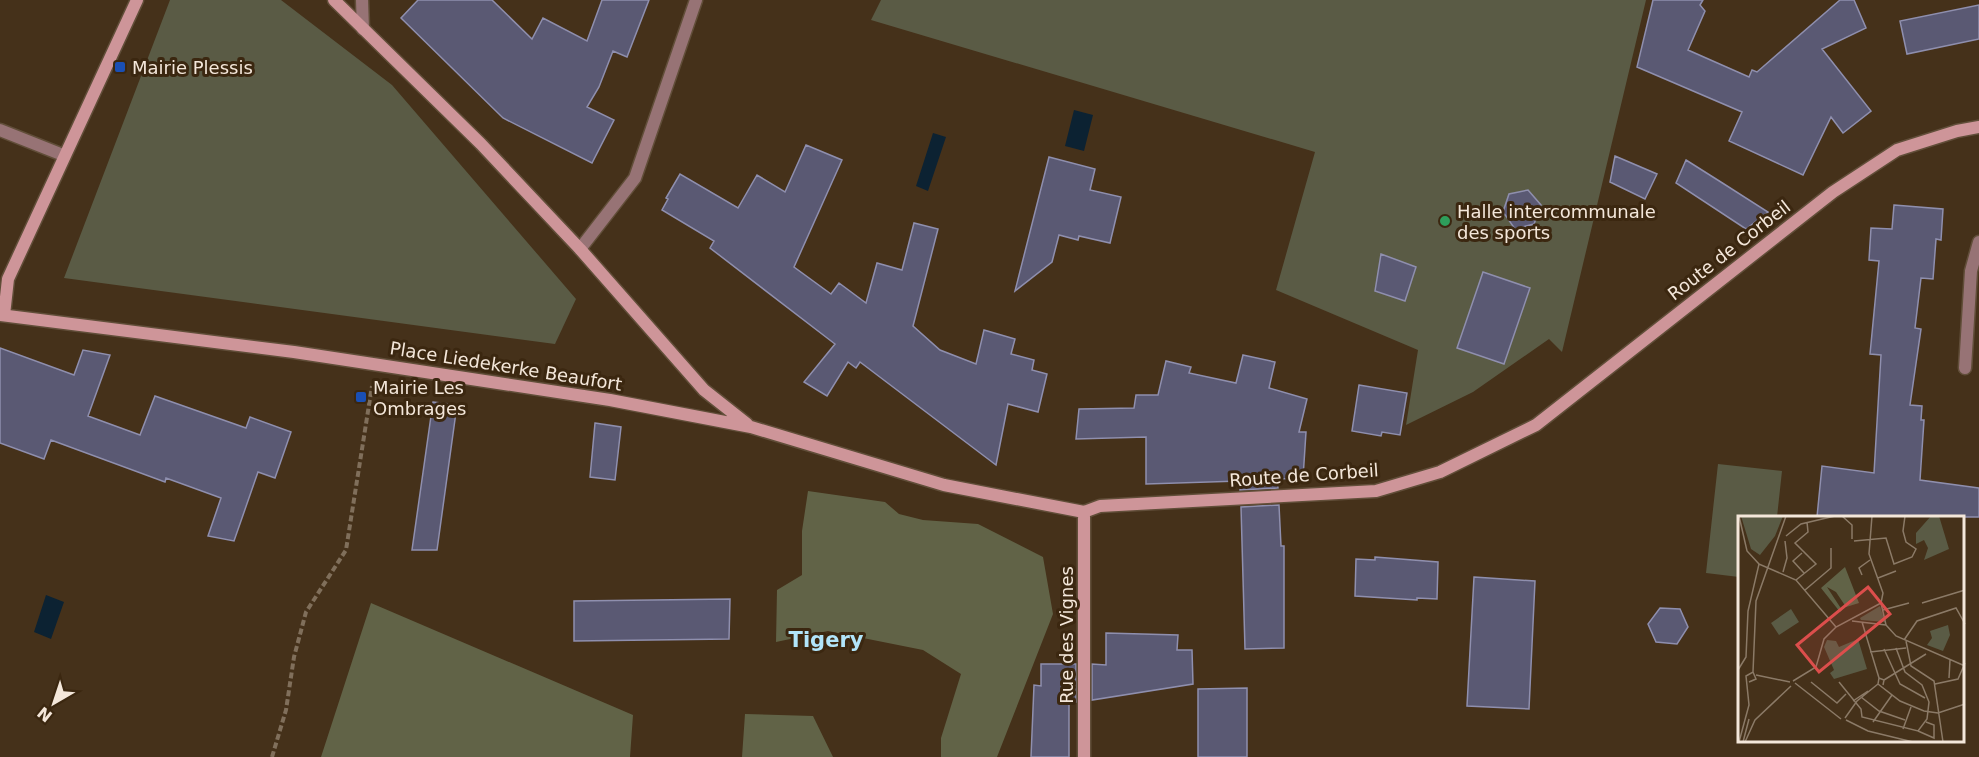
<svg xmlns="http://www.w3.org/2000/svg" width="1979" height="757" font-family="'DejaVu Sans',sans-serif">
<rect width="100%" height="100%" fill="#45311a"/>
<path fill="#5a5b45" d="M170 0H281L392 85 576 299 555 344 64 278Z
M881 0H1646L1562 352 1549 339 1473 392 1406 425 1418 350 1276 290 1315 152 871 20Z
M1718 464 1782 471 1777 517H1739V577L1706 573Z"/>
<path fill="#616347" d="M808 491 885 502 899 514 923 520 978 524 1043 557 1053 614 997 757H941V738L961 674 923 650 828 631 776 642 777 590 802 575V531Z
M371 603 633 715 630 757H321Z
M745 714 813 716 833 757H742Z"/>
<path fill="#0c2232" d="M1074 110 1093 115 1084 151 1065 146Z
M933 133 946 137 928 191 916 186Z
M46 595 64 602 51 639 34 632Z"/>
<path fill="#5a5973" stroke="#8f8fae" stroke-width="1.5" d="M418 0H492L532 39 543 18 587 41 602 0H649L627 57 613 51 599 87 587 107 614 120 592 163 503 118 401 18Z
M1653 0H1703L1700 5 1705 11 1688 50 1749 77 1752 70 1757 72 1840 0H1854L1866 28 1822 49 1871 111 1843 133 1831 117 1803 175 1729 141 1742 112 1637 67Z
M1979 5V39L1907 54 1900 21Z
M806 145 842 160 794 267 831 294 839 283 866 303 877 263 902 270 914 223 938 229 913 326 940 350 976 364 984 330 1015 339 1011 354 1034 360 1032 370 1047 374 1038 412 1008 404 996 465 860 362 856 368 848 362 827 396 804 382 835 344 710 248 714 241 662 210 668 199 666 198 680 174 738 208 757 175 785 192Z
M1615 156 1657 174 1645 199 1610 182Z
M1049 157 1095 169 1090 190 1121 197 1110 243 1079 236 1078 240 1059 235 1052 262 1015 291Z
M1686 160 1724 184 1768 212 1746 229 1676 183Z
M1528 190 1541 205 1534 224 1515 229 1503 212 1509 194Z
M1894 205 1943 209 1941 240 1936 239 1933 279 1921 278 1915 328 1921 329 1910 405 1922 406 1921 420H1924L1920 480 1979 488V517H1817L1822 466 1874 473 1881 355 1870 354 1879 261 1869 260 1871 228 1892 229Z
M1381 254 1416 267 1405 301 1375 291Z
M1483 272 1530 288 1504 364 1457 348Z
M0 348 74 375 83 350 110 355 88 416 140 435 155 396 246 428 250 417 291 432 275 478 258 472 234 541 208 536 221 498 166 478 165 482 51 440 44 459 0 443Z
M1243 355 1275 362 1269 388 1307 399 1299 432H1306L1303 478 1277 479 1278 488 1240 490V481L1146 484V437L1076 439 1079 409 1134 408 1136 395H1158L1166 361 1191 367 1189 373 1236 383Z
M1359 385 1407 393 1400 435 1382 432 1381 436 1352 431Z
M433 402 457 405 437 550H412Z
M595 423 621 427 615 480 590 477Z
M1279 505 1281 546H1284V648L1245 649 1241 507Z
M1375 557 1438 562 1437 599 1417 598V600L1355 596 1356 559 1375 560Z
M1474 577 1535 581 1529 709 1467 706Z
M730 599 729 639 574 641V601Z
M1660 608 1680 609 1688 627 1677 644 1656 642 1648 624Z
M1106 633 1178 635 1177 650H1192L1193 684 1092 700V664L1106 665Z
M1041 664H1076V702L1069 703V757H1031L1034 685 1041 686Z
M1247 688V757H1198V689Z"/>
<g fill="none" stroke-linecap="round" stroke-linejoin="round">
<g stroke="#614e39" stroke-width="15">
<path id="lane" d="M362 0 363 29"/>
</g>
<g stroke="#614e39" stroke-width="15">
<path id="street" d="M0 130 63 155
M580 249 635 178 696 0
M1965 368 1971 271 1979 242"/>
</g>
<g stroke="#614e39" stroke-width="15">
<path id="secondary" d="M334 0 481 144 580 249 704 390 747 424
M0 315 294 352 610 400 751 427 944 485 1084 512 1100 506 1376 491 1440 472 1536 425 1833 192 1897 150 1957 131 1979 127
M4 315 8 279 137 0
M1084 757V512"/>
</g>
<path stroke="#806f5b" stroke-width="4" stroke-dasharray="6 3" stroke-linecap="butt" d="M272 757 286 710 294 657 306 612 346 550 372 386"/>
<use href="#lane" stroke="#977375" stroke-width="12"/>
<use href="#street" stroke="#977375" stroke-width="12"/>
<use href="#secondary" stroke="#ce9599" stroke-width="12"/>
</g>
<g fill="#1a4fb4" stroke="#3b2710" stroke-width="2">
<rect x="114" y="61" width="12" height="12" rx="3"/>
<rect x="355" y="391" width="12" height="12" rx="3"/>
</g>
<circle fill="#2e9e5b" stroke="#3b2710" stroke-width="2" cx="1445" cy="221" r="6"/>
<g text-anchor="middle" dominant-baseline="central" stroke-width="6" stroke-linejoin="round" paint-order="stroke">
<g font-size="18" fill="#f4e7da" stroke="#3b2710" text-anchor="start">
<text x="132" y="67">Mairie Plessis</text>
<text x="1457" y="211">Halle intercommunale<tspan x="1457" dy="21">des sports</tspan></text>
<text x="373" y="387">Mairie Les<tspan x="373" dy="21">Ombrages</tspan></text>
</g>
<g font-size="18" fill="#f4e7da" stroke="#3b2710">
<text transform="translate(1729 250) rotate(-38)">Route de Corbeil</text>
<text transform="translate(506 366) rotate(9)">Place Liedekerke Beaufort</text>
<text transform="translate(1304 475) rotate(-4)">Route de Corbeil</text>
<text transform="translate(1066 635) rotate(-90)">Rue des Vignes</text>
</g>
<g font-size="21" font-weight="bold" fill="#b1e4f9" stroke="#3b2710">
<text x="826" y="640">Tigery</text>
</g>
</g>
<g transform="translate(1738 516)">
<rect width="226" height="226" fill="#45311a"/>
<path d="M3 0H45L37 20 22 39 13 33ZM193 0H201L211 33 186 44 190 32 186 24 178 28V17ZM142 90 147 106 123 104 122 102ZM53 93 61 106 41 119 33 107ZM210 109 212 119 205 135 189 129 194 122 192 115ZM120 123 129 153 96 163 92 157 96 154 86 131 89 124 98 125 101 131Z" fill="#5a5b45"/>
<path d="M107 51 121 87 108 91 98 76 89 71 104 94 102 96 83 72Z" fill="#616347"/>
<path fill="none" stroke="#8b7a67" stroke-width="1.5" d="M1 0 9 35 21 48M104 0 114 9V23M134 0 131 38 145 77 143 87M48 20 63 8 97 0M116 25 148 22 156 48 174 41 178 33 168 26 165 15 167 0M64 37 55 45 66 57M45 56 49 42 47 25M124 59 121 52 132 44M140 62 158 55M58 64 78 48 57 27 70 16 69 6M67 74 93 52V32M143 87 148 109M184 87 227 74M145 94 171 87M114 105 148 109M124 106 141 162M148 109 158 120 227 150M166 124 179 105 218 92 227 108M168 125 173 150 196 165 205 226M146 133 162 168 187 182M132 136 168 132M0 154 8 141 10 95 21 48 58 64 98 111M15 156 18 85 48 0M18 159 52 166M211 162 212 144M146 164 188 138M55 165 78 151 86 123 98 111 143 87M73 166 99 187 108 178M101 166 123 193 124 201 180 215 189 203 191 186 184 169 167 156 158 132M57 167 103 203M197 168 220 163 227 147M145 169 146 164 141 162 140 168 162 185 186 195 200 197 227 188M123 181 141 195 167 204M115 185 130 175M107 202 119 185 140 168M108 204 130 215 175 226M135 206 154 179M165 213 173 191M180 215 196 222V209L188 206M1 226 11 189 8 160 15 156 18 163 11 166M5 226 11 203M7 226 17 204 53 170"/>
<path fill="#dc4e4c" fill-opacity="0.15" stroke="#dc4e4c" stroke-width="3" d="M130 71 152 98 81 156 59 129Z"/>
<rect width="226" height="226" fill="none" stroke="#f4e7da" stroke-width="3"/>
</g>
<g transform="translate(54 703) rotate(219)" stroke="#3b2710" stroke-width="4.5" paint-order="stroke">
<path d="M0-4.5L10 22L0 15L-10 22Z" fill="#f4e7da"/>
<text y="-9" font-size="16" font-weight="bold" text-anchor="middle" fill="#f4e7da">N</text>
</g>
</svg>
